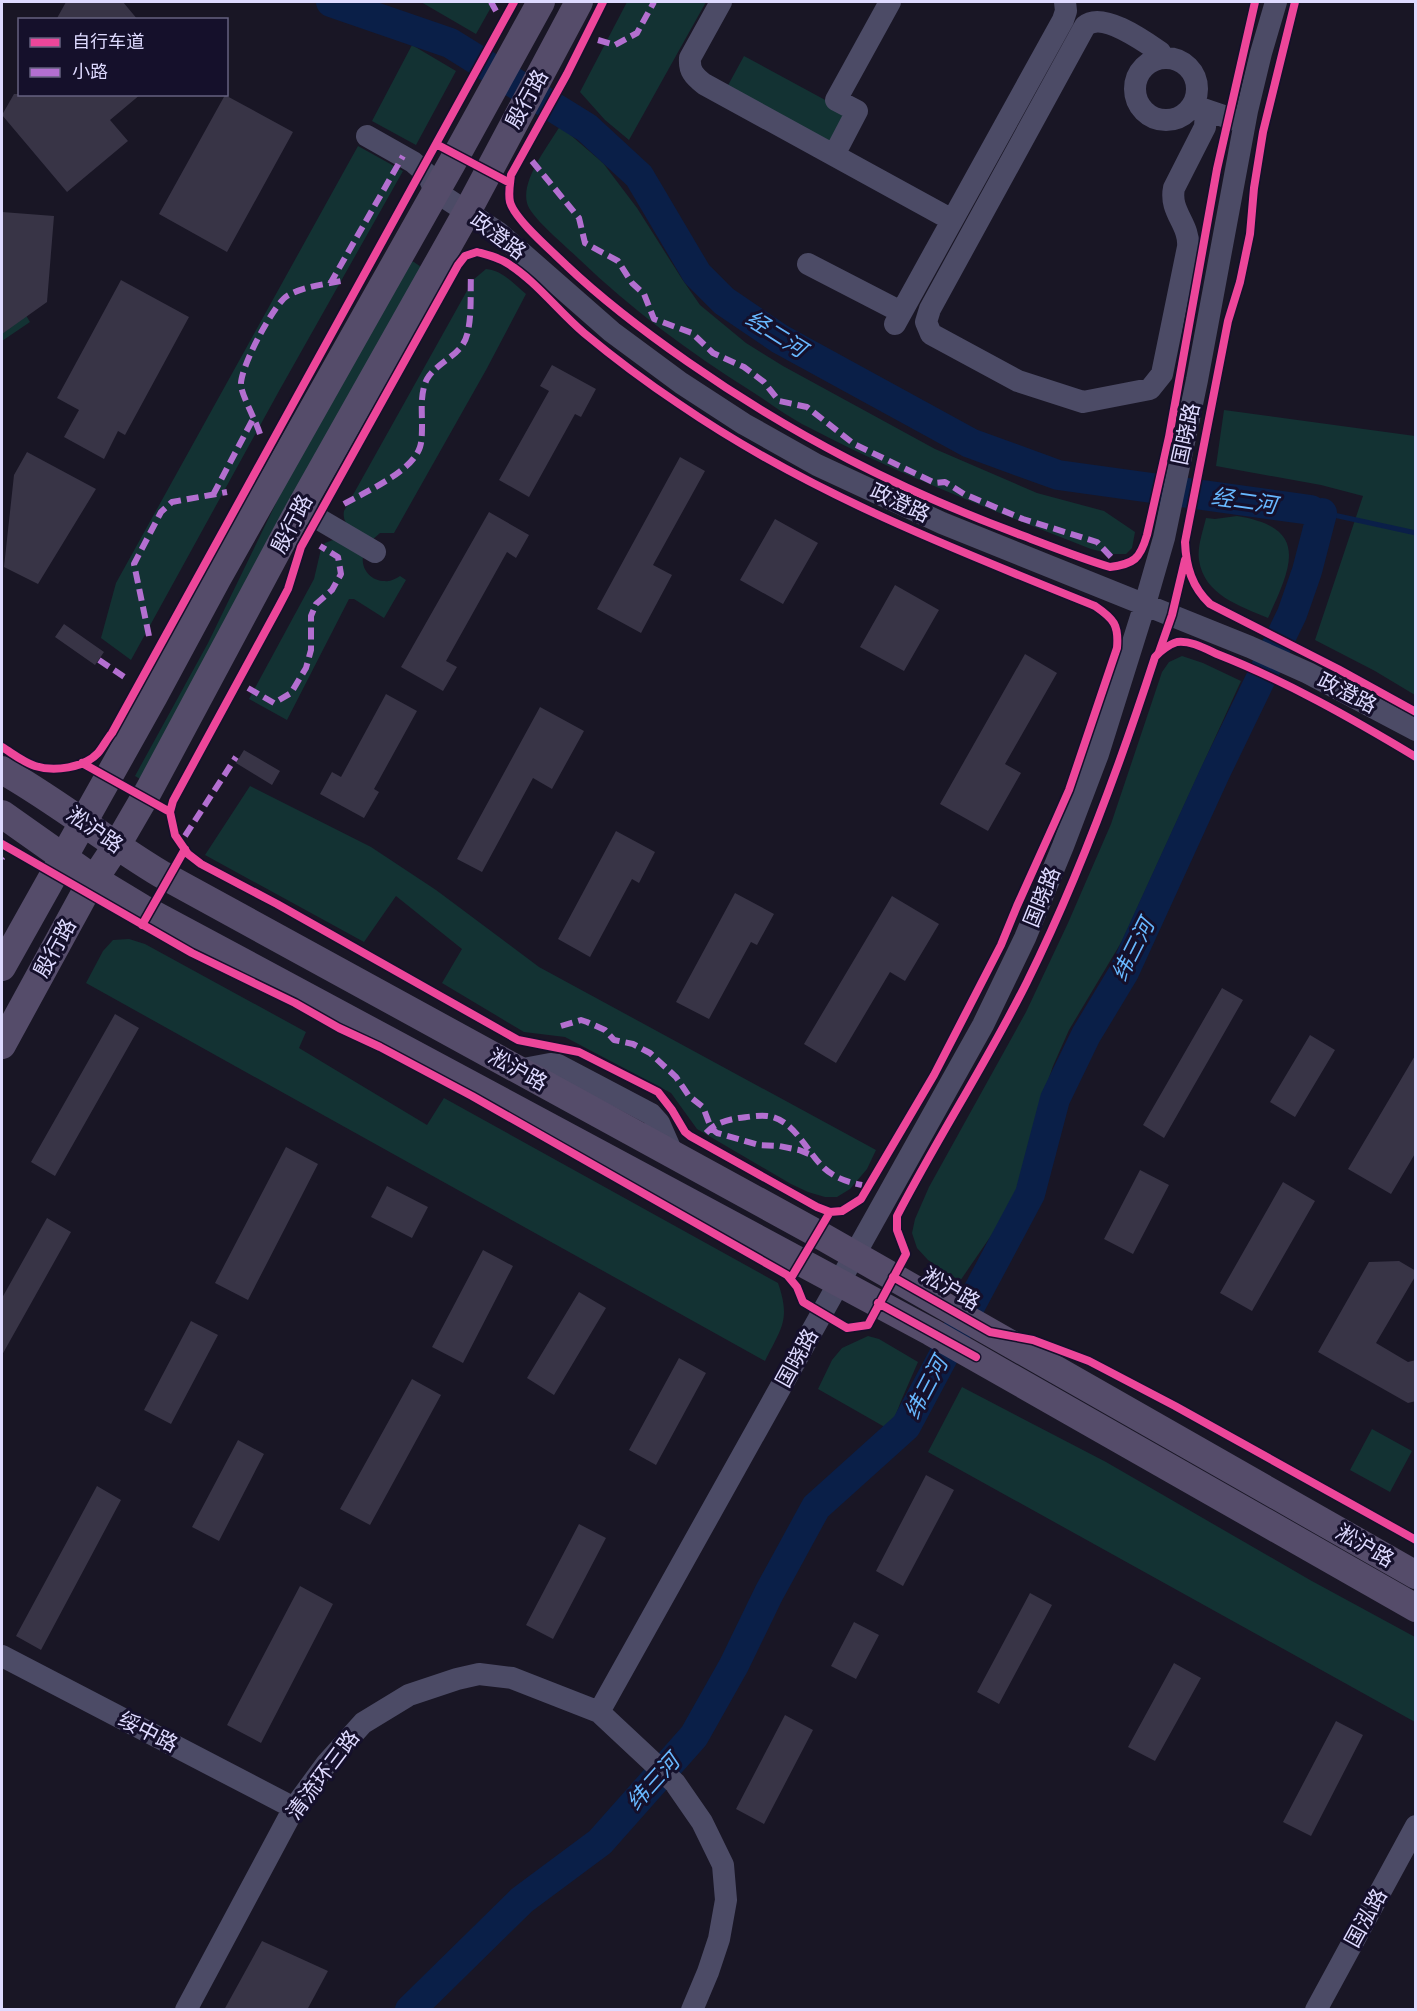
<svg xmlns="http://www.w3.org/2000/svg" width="1417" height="2011" font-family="Roboto,'Noto Sans SC',sans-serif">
<rect width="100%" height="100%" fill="#191625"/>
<path fill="#133233" d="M421 2H494L476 34Z
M627 2H706L629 140 605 120 580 92Z
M412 45 456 71 416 145 372 121Z
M744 56 851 114 834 147 726 89Z
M560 126 603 163 637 208 682 279 700 305 746 343 783 366 935 449 1037 493 1104 511 1135 532 1132 548 1126 554H1111L1091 549C995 511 899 475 808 427 788 417 770 403 751 391 689 352 631 309 579 259 567 247 530 217 527 203 521 180 548 146 560 126Z
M358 146 403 171 279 391 131 660 101 638 116 583Z
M407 260 414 262 421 267 140 779 135 776 208 643 294 466Z
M486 269C502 270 514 284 526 294L486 370 394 533H380L371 541C359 533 341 527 344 511L473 280Z
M2 276 30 322 2 341Z
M1224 410 1415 436V695L1375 671 1315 640 1363 496 1321 485 1216 466Z
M1237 516C1311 528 1291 567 1268 618 1240 606 1204 595 1199 560 1197 547 1203 531 1206 518L1215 519Z
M338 538 364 552C359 566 369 581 385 581 390 582 395 579 400 576L406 580 384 618 354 599H349L287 720 249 699 314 579 321 549 325 543Z
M1182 656 1203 663 1241 681 1122 941 1069 1030 1053 1066 1039 1107 1019 1192 1010 1208 960 1281 928 1260 917 1248 912 1233 915 1219 929 1187 1026 1012 1068 923 1111 824 1162 672 1169 662Z
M250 786 371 847 436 890 539 967 876 1150 867 1169 850 1189 837 1197H825L808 1192 791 1184 697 1129 671 1093 565 1037 524 1032 442 983 462 949 396 896 364 942 205 855Z
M129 939 145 944 306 1032 299 1048 427 1125 444 1098 778 1283C791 1320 781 1328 765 1361L86 983 103 951 113 940Z
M868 1336 879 1339 918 1362 901 1401 890 1430 818 1389 832 1360 842 1348Z
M962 1387 1106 1462 1310 1580 1415 1637V1722L928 1452Z
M1372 1429 1412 1451 1390 1492 1350 1470Z"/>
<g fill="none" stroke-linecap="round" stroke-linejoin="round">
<path stroke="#0a1f48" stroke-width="5" d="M1311 510 1416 533"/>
<path stroke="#0a1f48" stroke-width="30" d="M331 2 450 43 587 128 639 176 697 274 724 301 780 339 970 443 1058 475 1311 510
M410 2010 522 1900 600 1842 694 1736 734 1665 769 1593 816 1507 906 1426 1030 1194 1055 1099 1086 1035 1124 972 1215 773 1292 614 1307 571 1322 513"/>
</g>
<path fill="#383446" d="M66 2H123L138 20H56Z
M14 94H141L110 120 128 141 67 192 2 115Z
M225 95 293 132 227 252 159 214Z
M2 212 54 216 47 302 2 334Z
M121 280 189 317 125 435 118 431 104 459 64 437 79 410 57 398Z
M552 365 596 389 581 417 575 414 529 497 499 480 549 391 540 386Z
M27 452 96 489 38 584 4 567 14 475Z
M680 457 705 471 653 565 672 575 641 633 597 609Z
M489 512 529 535 516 558 507 552 446 661 457 667 443 691 401 667Z
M775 519 818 543 783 604 740 580Z
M895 585 939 610 904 671 860 647Z
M64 624 104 652 95 665 55 637Z
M1025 654 1057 673 1005 764 1021 773 988 831 940 804Z
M386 694 417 711 374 789 379 792 364 818 320 794 332 772 341 777Z
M540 707 584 731 552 789 533 778 482 872 457 859Z
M244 750 280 771 272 785 236 763Z
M616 831 655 852 639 883 632 879 590 957 558 939Z
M735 893 774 914 757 945 751 942 709 1019 676 1002Z
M892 896 939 924 905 981 890 972 836 1063 804 1044Z
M1222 988 1243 1000 1164 1138 1143 1125Z
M115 1014 139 1028 55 1176 31 1162Z
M1310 1035 1335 1050 1295 1117 1270 1102Z
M1416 1054V1152L1391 1194 1348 1169Z
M286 1147 318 1164 248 1300 215 1283Z
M1140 1170 1169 1185 1133 1254 1104 1239Z
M1283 1182 1315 1201 1252 1311 1220 1293Z
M387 1186 428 1207 412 1238 371 1217Z
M47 1218 71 1232 2 1355V1298Z
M483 1250 513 1266 463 1363 432 1347Z
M1399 1261 1416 1271V1275L1376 1343 1408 1362 1416 1360V1401L1408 1403 1318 1352 1369 1262Z
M579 1292 606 1308 554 1395 527 1378Z
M191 1321 218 1335 171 1424 144 1410Z
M679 1358 706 1373 656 1465 629 1450Z
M412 1379 441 1395 370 1525 340 1509Z
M238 1440 264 1454 219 1541 192 1527Z
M926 1475 954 1490 903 1586 876 1571Z
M97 1486 121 1500 41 1650 16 1636Z
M579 1524 606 1538 553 1639 526 1625Z
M300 1586 333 1604 261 1743 227 1725Z
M1030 1593 1052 1605 999 1704 977 1692Z
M854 1622 879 1635 856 1679 831 1666Z
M1174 1663 1201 1678 1155 1761 1128 1747Z
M785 1715 813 1730 764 1824 736 1809Z
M1336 1721 1363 1735 1311 1836 1283 1822Z
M262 1941 328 1971 307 2010H224Z"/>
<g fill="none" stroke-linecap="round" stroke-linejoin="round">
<path stroke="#4c4b66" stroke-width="22" d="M721 2 690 58C689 71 694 76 704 84L952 220
M1163 58 1160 52C1144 41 1102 11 1085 26L930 309 926 322 931 334 1018 381 1083 402 1150 389 1162 374 1188 247C1190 224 1169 212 1174 188L1205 127 1206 111
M1135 89a31 31 0 1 1 62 0a31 31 0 1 1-62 0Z
M1194 106 1244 123
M367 136 413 162 428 175 435 191 499 233 612 332 681 383 744 424 817 465 942 523 1250 647 1308 673 1416 730
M834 155 857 111 836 100 890 2
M808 264 901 312
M895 324 1063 20 1066 11 1065 2
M300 508 375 552
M518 1070 550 1064 558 1065 651 1114 659 1123 673 1155
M2 1656 294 1808
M599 1712 983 1025 1025 938 1063 846 1098 754 1145 604 1164 538 1197 380 1247 111 1261 53 1276 2
M186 2010 294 1808 327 1763 363 1723 409 1695 457 1679 479 1674 512 1678 599 1712 675 1783 702 1822 723 1865 726 1900 719 1939 708 1972 692 2010
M1316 2010 1416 1826"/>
<path stroke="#554c6a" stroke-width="28" d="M2 770C57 801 106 841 161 874L818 1234 1416 1575
M2 814 94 879 142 908 931 1332 1416 1608
M2 967 154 696 217 579 461 147 541 2
M2 1045 85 893 117 845 149 790 300 508 467 212 579 2"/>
<path stroke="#b36fd0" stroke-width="6" stroke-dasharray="12 6" stroke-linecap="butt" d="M491 2 496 11
M598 40 615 45 637 33 654 2
M532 161 579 218 585 243 618 261 632 283 644 294 654 319 692 333 713 353 744 367 764 382 779 401 807 407 854 444 935 483 945 482 964 494 1023 519 1097 542 1112 558
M330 284 403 156
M260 434C256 421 243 398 241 386 239 369 274 304 287 296 304 286 327 284 346 280
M213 495 254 417
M344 504C365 492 412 472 420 447 422 441 422 432 422 425 422 410 420 393 427 379 436 364 454 358 463 344 473 329 470 293 471 275
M149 636 134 564 161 512 172 502 227 492
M99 660 126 678
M248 688 274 703 291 693 306 668 311 650V616L316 604 332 590 341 574 338 557 320 546
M185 836 236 757
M2 858 3 857
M561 1026 581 1020 587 1022 605 1030 614 1040 633 1044 650 1053 676 1077 689 1096 703 1107 711 1128 717 1133 759 1145 779 1146 799 1150 814 1156
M706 1133C715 1123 727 1120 739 1118 748 1117 759 1115 767 1116 794 1119 806 1151 824 1168 835 1178 847 1182 862 1185"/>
<g stroke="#15102b" stroke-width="11">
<path id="cycleway" d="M603 2 567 74 511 175C510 184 508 193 510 202 515 220 553 252 567 266 605 302 645 332 688 362 794 436 900 490 1021 535 1050 546 1080 558 1110 567 1134 564 1140 559 1147 535L1169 437 1217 169 1255 2
M1295 2 1263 132 1254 188 1250 234 1240 282 1228 321 1185 542C1186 567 1192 587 1210 604L1338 669 1416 712
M436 144 510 183
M477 252C488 255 497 257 507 263 536 281 558 311 584 333 614 358 646 382 679 404 807 492 951 548 1095 606 1114 619 1119 625 1117 648L1069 790 1054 824 1017 906 1001 945 934 1075 861 1199 842 1211 830 1212 817 1207 690 1136 685 1132 672 1110 658 1092 579 1052 518 1040 277 904 201 864 188 854 175 835 170 812 173 801 278 608 288 589 301 547 458 265 465 256Z
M1159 652 1172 615 1185 560
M2 747C12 753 23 762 35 766 54 772 84 768 98 753 103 747 107 739 112 733L514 2
M82 763 170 812
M2 844 192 953 295 1003 339 1028 380 1047 472 1096 787 1275 797 1287 803 1302 847 1328 868 1325 906 1254 897 1230V1216C938 1137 987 1062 1027 982 1079 877 1119 768 1155 657 1160 651 1170 644 1177 642 1190 640 1206 649 1217 654 1286 681 1351 718 1416 757
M142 925 185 849
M893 1277 990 1332 1033 1340 1089 1361 1175 1406 1416 1540
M791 1278 830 1212
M878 1303 976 1357"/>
</g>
<use href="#cycleway" stroke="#ed469a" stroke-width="8"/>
</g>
<g text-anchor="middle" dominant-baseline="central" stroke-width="6" stroke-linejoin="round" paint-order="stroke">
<g font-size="21" fill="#dedaff" stroke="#15102b">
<text transform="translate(527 99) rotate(-61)">殷行路</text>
<text transform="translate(498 236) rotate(37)">政澄路</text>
<text transform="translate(1186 434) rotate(-78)">国晓路</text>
<text transform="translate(900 503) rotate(25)">政澄路</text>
<text transform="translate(292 524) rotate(-62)">殷行路</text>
<text transform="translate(1347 693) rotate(27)">政澄路</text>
<text transform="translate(95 830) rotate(35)">淞沪路</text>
<text transform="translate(1042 897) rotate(-68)">国晓路</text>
<text transform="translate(55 948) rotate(-61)">殷行路</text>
<text transform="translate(518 1070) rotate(29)">淞沪路</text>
<text transform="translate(951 1289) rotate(30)">淞沪路</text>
<text transform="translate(797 1358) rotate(-61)">国晓路</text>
<text transform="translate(1365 1546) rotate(30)">淞沪路</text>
<text transform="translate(148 1732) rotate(27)">绥中路</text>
<text transform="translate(323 1775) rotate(-53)">清流环三路</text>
<text transform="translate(1366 1918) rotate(-61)">国泓路</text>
</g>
<g font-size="22" font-style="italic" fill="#68b8ff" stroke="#15102b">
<text transform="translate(776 334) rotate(32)">经二河</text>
<text transform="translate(1244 501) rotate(8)">经二河</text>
<text transform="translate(1133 950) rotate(-63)">纬三河</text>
<text transform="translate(926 1388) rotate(-62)">纬三河</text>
<text transform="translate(653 1782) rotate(-48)">纬三河</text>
</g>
</g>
<rect width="1417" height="2011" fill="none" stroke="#dedaff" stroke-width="6"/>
<rect x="18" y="18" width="210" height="78" fill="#15102b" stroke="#656180" stroke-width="1.5"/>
<rect x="30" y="38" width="30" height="9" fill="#ed469a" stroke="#656180" stroke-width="1.5"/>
<text x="72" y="48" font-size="18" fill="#dedaff">自行车道</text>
<rect x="30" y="68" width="30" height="9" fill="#b36fd0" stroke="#656180" stroke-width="1.5"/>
<text x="72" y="78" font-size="18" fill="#dedaff">小路</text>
</svg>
